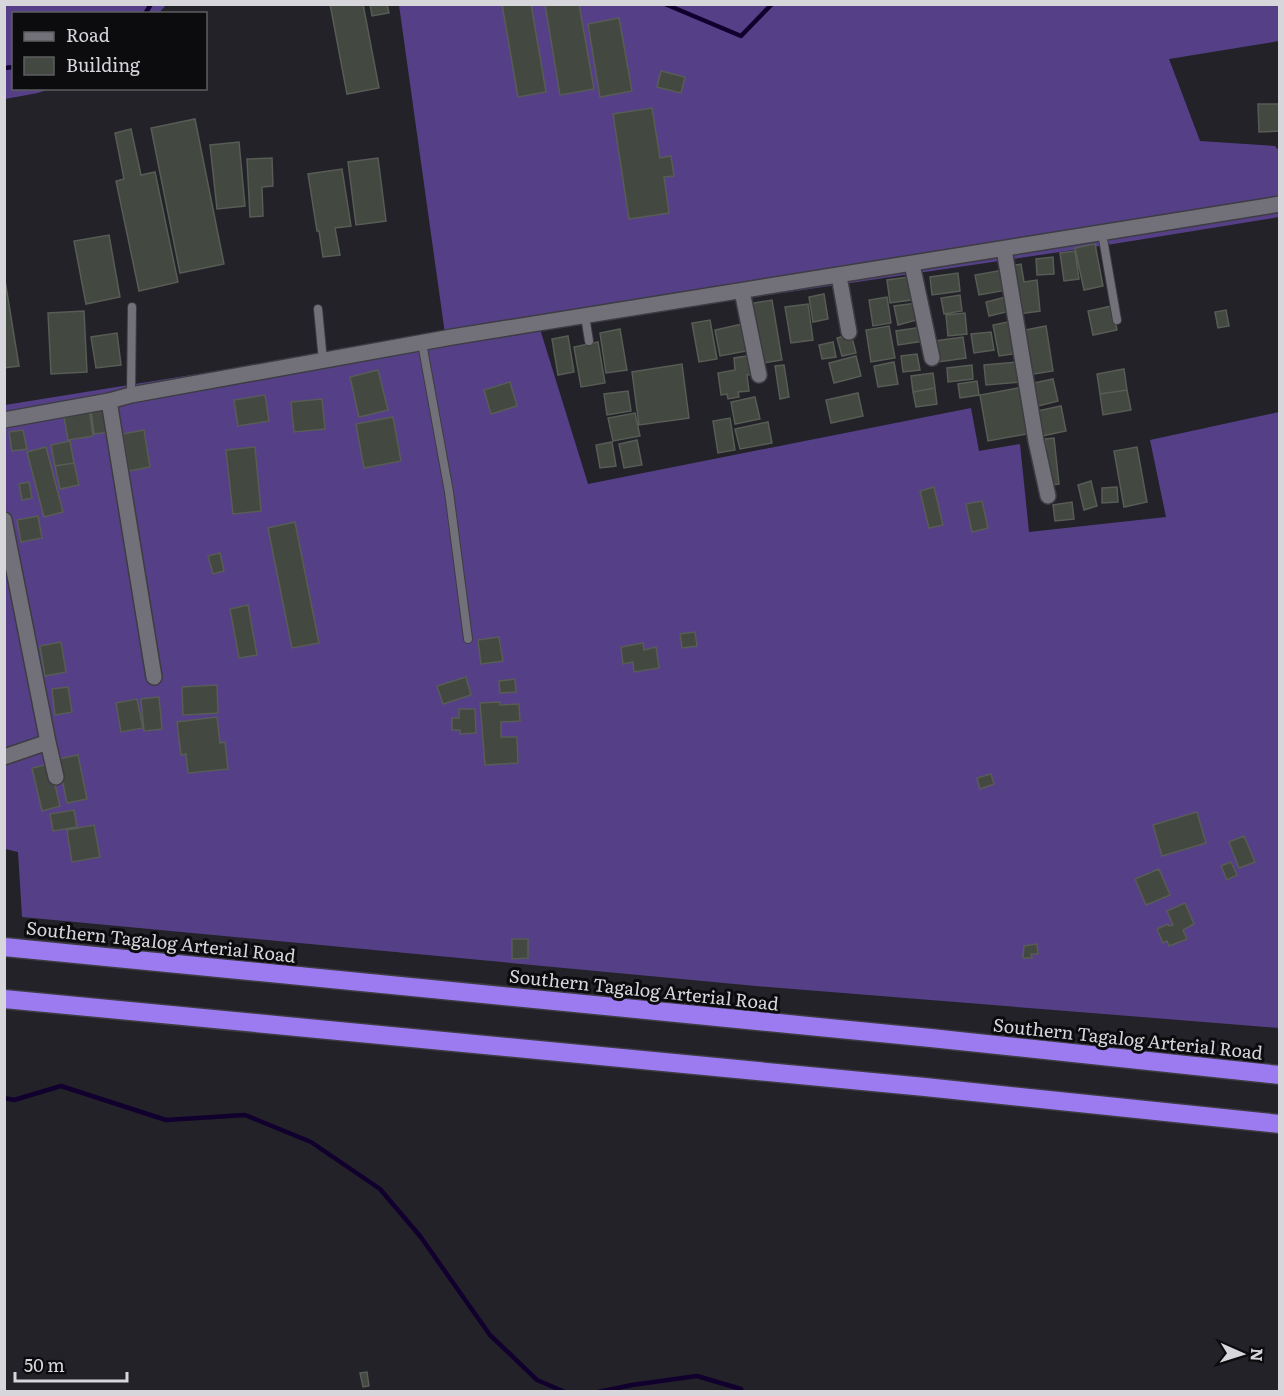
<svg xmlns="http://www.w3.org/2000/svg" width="1284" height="1396" font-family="Literata,serif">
<rect width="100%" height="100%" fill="#232229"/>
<path fill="#554088" d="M5 4H166V5L159 13 14 14V88L49 89 38 93 5 99Z
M399 5H1279V41L1169 59 1200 141 1275 146 1279 151V217L1107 245 540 329 588 484 971 408 979 451 1020 444 1029 532 1166 517 1150 440 1279 412V1028L756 986 22 917 18 852 5 849V405L445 334Z"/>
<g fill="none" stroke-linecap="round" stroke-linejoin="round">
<path stroke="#11002e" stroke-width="4.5" d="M665 4 741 36 772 4
M145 14 151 4
M4 68 14 67
M4 1098 14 1100 61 1086 166 1120 245 1115 311 1142 380 1189 420 1236 490 1335 537 1380 565 1392
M598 1392 632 1385 697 1376 741 1389 742 1392"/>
</g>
<path fill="#434840" stroke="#575c55" stroke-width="1.5" d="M330 4H363L379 88 347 94Z
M370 4H387L389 13 372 16Z
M502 4H531L546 92 518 97Z
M545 4H579L594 89 560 95Z
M619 18 632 91 600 97 588 24Z
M661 71 685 77 681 93 657 87Z
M1258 104H1280V131L1259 132Z
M652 108 660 158 671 156 674 176 664 177 669 213 629 219 613 114Z
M195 119 224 264 180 273 151 128Z
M131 129 141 175 155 172 178 282 139 291 116 181 124 179 115 133Z
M239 142 245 206 217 209 210 145Z
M272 158 273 186 262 187 263 216 250 217 247 159Z
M378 158 386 221 356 225 348 162Z
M342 169 351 226 335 228 340 255 323 257 319 231H317L308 174Z
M109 235 120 297 86 304 74 241Z
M1095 244 1103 286 1084 290 1075 248Z
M1075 251 1079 279 1064 281 1060 253Z
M1053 257 1054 274 1037 275 1036 259Z
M1021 264 1024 282 1037 280 1040 311 1019 314 1010 266Z
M1003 270 1007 290 979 295 975 275Z
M958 273 960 291 932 295 930 277Z
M4 274 19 366 4 368Z
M908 277 911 300 890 303 887 280Z
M824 294 828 319 813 322 809 297Z
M960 295 962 311 944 314 941 298Z
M887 297 891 323 873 326 869 300Z
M1006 297 1010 311 989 316 986 302Z
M772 300 782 360 758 364 748 304Z
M917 303 920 319 898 325 894 306Z
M808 304 813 340 791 343 785 307Z
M1112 306 1117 330 1093 335 1088 311Z
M1226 310 1229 326 1218 328 1215 312Z
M84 311 87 372 51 374 48 313Z
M965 313 967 334 948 336 946 315Z
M710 320 717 359 699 362 692 323Z
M1013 321 1019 353 999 356 993 325Z
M747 323 752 350 720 356 715 330Z
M889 326 895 358 871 362 866 330Z
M1046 326 1053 371 1028 375 1020 331Z
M922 327 924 341 898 345 896 331Z
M620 329 627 370 606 373 600 333Z
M991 332 994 350 974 353 971 334Z
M117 333 121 365 96 368 91 337Z
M851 334 856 353 842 356 837 338Z
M568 336 574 372 558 375 552 339Z
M963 337 966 358 938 362 935 341Z
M598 342 605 383 581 387 574 347Z
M833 342 836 357 822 359 819 345Z
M917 354 920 370 903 372 901 356Z
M753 355 756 374 747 375 749 391 738 392 739 397 728 399 727 394 721 395 718 373 735 370 734 358Z
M856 356 861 376 834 383 829 363Z
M894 362 898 384 878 387 874 366Z
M1018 362 1020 382 986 385 984 365Z
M682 364 689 418 639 425 632 372Z
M784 365 789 397 780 399 775 366Z
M972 365 973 379 948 382 947 368Z
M1124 369 1127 390 1100 394 1097 374Z
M378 370 388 410 359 417 350 377Z
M933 373 935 388 913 392 911 376Z
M1053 379 1058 401 1034 407 1029 384Z
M977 381 979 395 960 398 958 384Z
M510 382 517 406 491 414 484 390Z
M1023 387 1032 433 988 441 980 395Z
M935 388 937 404 916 407 913 392Z
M1127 390 1131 410 1103 415 1100 394Z
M628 391 631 411 607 415 604 394Z
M858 393 863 416 831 423 826 400Z
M265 395 269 421 238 426 234 400Z
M755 397 760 419 735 424 731 402Z
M322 399 325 429 294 432 291 402Z
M1061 406 1066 431 1042 436 1037 411Z
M89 407 93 436 68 440 63 411Z
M108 408 111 432 94 434 91 410Z
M635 413 640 436 613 441 608 418Z
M393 417 401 461 364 468 356 424Z
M730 418 735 450 718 453 713 421Z
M768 422 772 443 740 449 735 429Z
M23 430 27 449 12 451 9 432Z
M144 430 150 467 129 471 123 434Z
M1054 438 1059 484 1050 485 1045 439Z
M637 440 642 465 624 468 619 444Z
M70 441 74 463 55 466 51 445Z
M612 442 616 466 600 468 596 445Z
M46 447 63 512 44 517 27 452Z
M255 447 261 511 233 514 226 450Z
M1137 447 1147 502 1124 507 1114 451Z
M74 463 79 485 60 489 55 466Z
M1091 481 1097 506 1084 510 1078 485Z
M29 482 32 498 22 500 19 484Z
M934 487 943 525 929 528 920 491Z
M1117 487 1118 502 1102 503V488Z
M982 501 988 528 972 532 966 504Z
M1072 502 1074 519 1055 521 1053 505Z
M38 516 42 538 21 542 17 520Z
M295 522 319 643 292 648 268 528Z
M220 553 224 571 213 574 208 556Z
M248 605 257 655 239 658 230 609Z
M695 632 697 646 682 648 680 634Z
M499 637 503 661 481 664 478 640Z
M61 642 66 672 45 676 40 646Z
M643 643 644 650 656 647 659 668 634 672 633 662 623 664 621 647Z
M466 677 471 695 443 704 437 686Z
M515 679 516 692 500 693 499 681Z
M217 685 218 713 183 715 182 687Z
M68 687 72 712 55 715 52 689Z
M159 697 162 729 144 731 141 699Z
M137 699 143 728 121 732 116 703Z
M500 702V705L519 704 520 721 501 722V737H517L518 763 485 765 480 703Z
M459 709H475L476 733 460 734V730H452V718H459Z
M217 717 220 743 225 742 228 769 188 773 186 754 181 755 177 722Z
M78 755 87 799 67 803 58 759Z
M50 764 60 806 42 811 32 768Z
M991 774 994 784 980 789 977 778Z
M74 810 77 827 53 831 50 814Z
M1197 812 1206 843 1162 856 1153 825Z
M94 825 100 857 72 862 67 830Z
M1244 836 1255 862 1239 868 1229 842Z
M1231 862 1237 875 1227 880 1221 866Z
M1159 869 1170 895 1146 905 1135 879Z
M1185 903 1194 924 1183 930 1187 939 1169 946 1167 941 1163 943 1157 929 1168 924 1169 926 1173 925 1167 911Z
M512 939H528V958L512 959Z
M1037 944 1038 954H1031L1032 958H1023L1024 946Z
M367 1372 369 1386 363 1387 360 1373Z"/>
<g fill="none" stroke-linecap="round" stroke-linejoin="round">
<g stroke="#3d3c42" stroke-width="10">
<path id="lane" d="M1102 233 1117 320
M318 309 323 361
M585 316 589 341
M422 343 449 492 468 639
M131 395 132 307"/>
</g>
<g stroke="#3d3c42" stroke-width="18">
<path id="street" d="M1004 249 1036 441 1048 496
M912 264 932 358
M839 276 849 332
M742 291 759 375
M109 401 154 677
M4 420 109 401 131 395 452 337 1280 204
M4 520 48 742 4 757
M48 742 56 777"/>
</g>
<g stroke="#3d3c42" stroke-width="21">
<path id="highway" d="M4 947 931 1038 1280 1075
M4 999 925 1087 1280 1124"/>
</g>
<use href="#lane" stroke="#727079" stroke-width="8"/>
<use href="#street" stroke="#727079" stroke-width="15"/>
<use href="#highway" stroke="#9c7bf1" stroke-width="18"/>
</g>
<g text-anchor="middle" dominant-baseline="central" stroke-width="6" stroke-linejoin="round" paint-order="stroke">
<g font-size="18" fill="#d7d6db" stroke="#0c0c0f">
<text transform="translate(161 941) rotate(6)">Southern Tagalog Arterial Road</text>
<text transform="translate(644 989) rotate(6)">Southern Tagalog Arterial Road</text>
<text transform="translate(1128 1038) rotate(6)">Southern Tagalog Arterial Road</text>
</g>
</g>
<rect width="1284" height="1396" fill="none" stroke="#d7d6db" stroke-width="12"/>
<rect x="12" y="12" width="195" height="78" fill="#0c0c0f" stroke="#5d5d61" stroke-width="1.5"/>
<rect x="24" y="32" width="30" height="9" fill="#727079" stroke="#5d5d61" stroke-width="1.5"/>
<text x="66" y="42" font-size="18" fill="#d7d6db">Road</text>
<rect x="24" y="57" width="30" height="18" fill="#434840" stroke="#5d5d61" stroke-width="1.5"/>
<text x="66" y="72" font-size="18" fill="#d7d6db">Building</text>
<g transform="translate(1242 1354) rotate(93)" stroke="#0c0c0f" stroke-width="4.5" paint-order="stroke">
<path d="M0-4.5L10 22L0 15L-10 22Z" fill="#d7d6db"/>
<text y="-9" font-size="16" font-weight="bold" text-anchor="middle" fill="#d7d6db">N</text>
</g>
<path d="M15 1372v9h112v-9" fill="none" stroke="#d7d6db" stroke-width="3"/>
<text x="24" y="1372" font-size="18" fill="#d7d6db" stroke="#0c0c0f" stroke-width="4.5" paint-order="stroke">50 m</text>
</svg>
